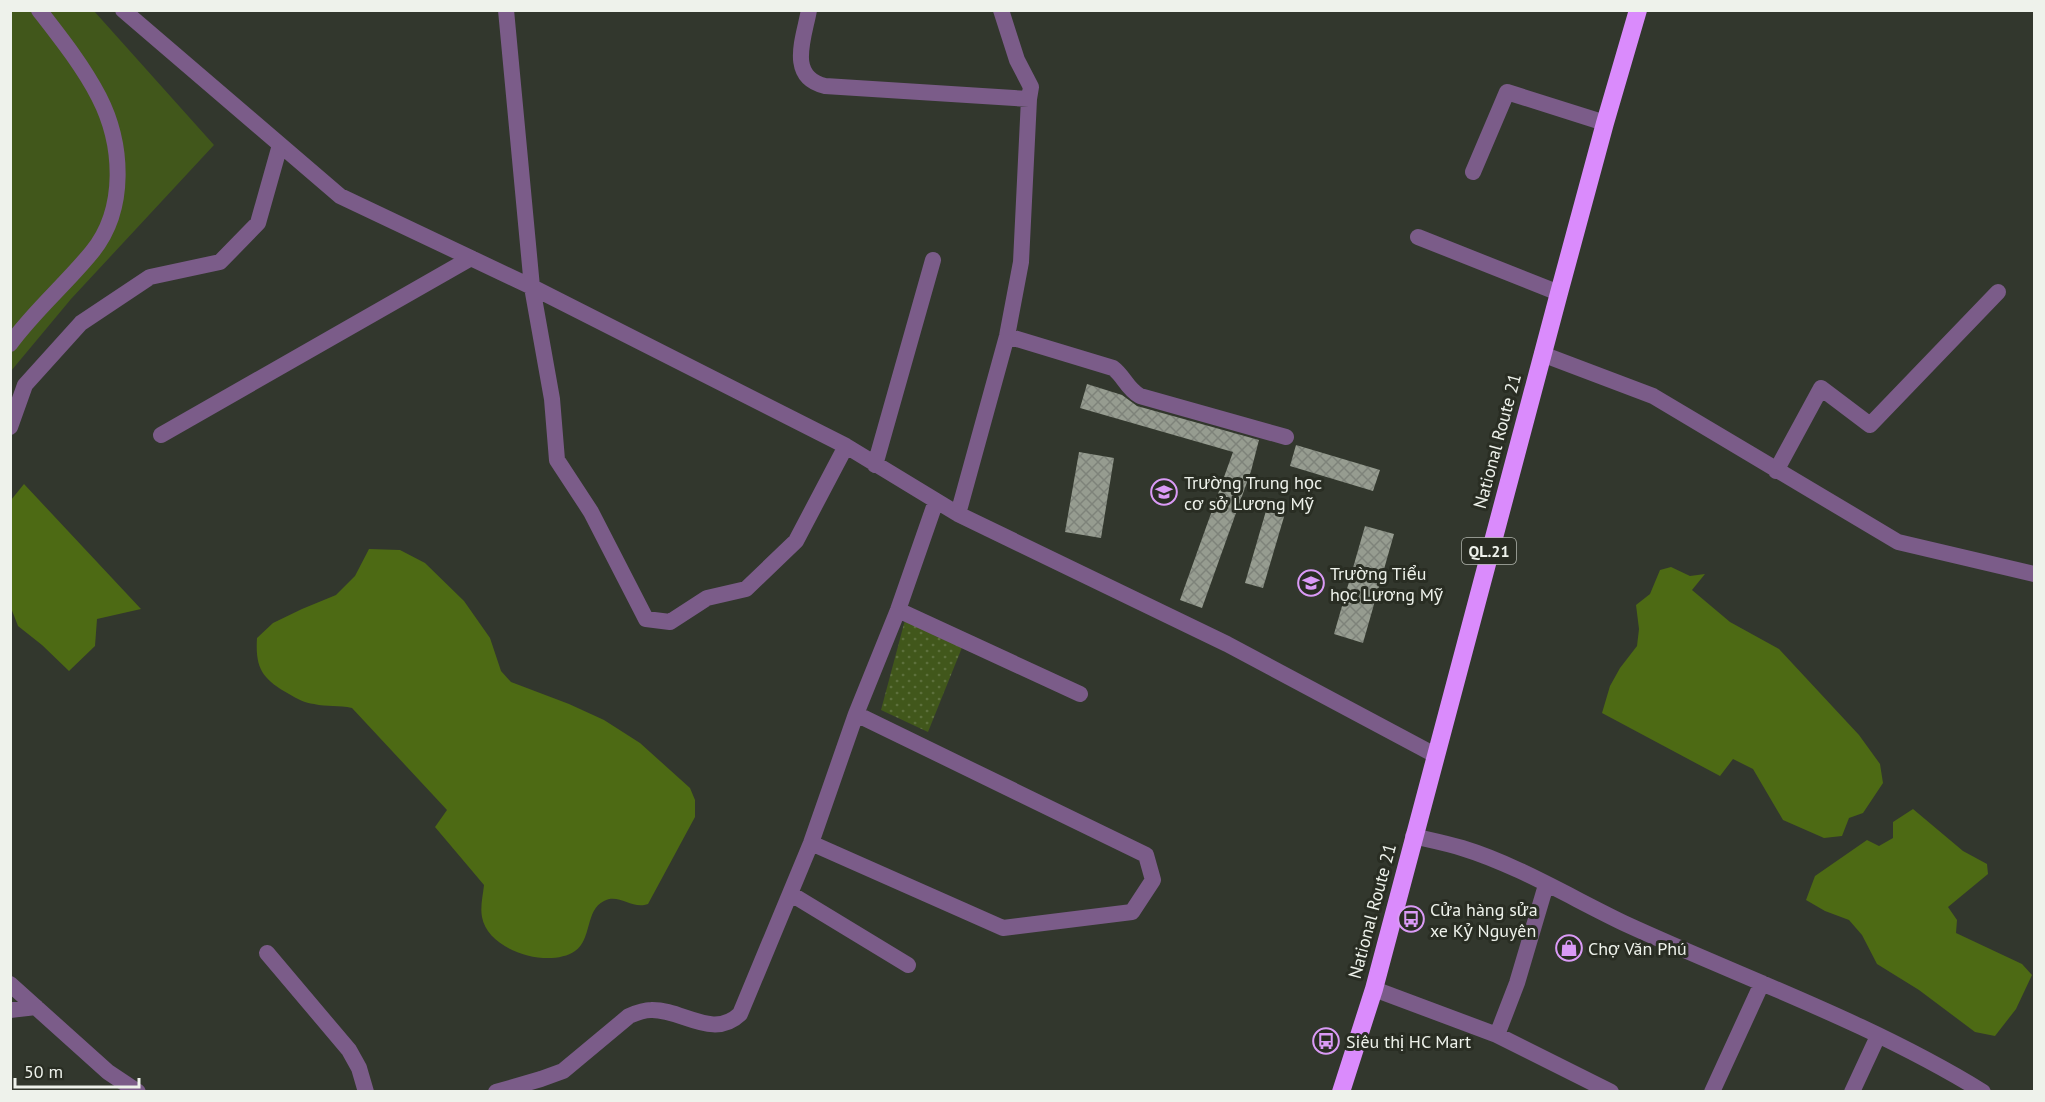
<svg xmlns="http://www.w3.org/2000/svg" width="2045" height="1102" font-family="'PT Sans',sans-serif">
<defs>
<pattern id="park-dots" width="8" height="8" patternUnits="userSpaceOnUse" patternTransform="scale(1.5)"><rect width="8" height="8" fill="#41571b"/><path d="M2 2h.1M6 6h.1" fill="none" stroke="#5d703c" stroke-width="1.8" stroke-linecap="round"/></pattern>
<pattern id="building-cross-hatch" width="8" height="8" patternUnits="userSpaceOnUse" patternTransform="scale(1.5)"><rect width="8" height="8" fill="#969c90"/><path d="M0 0l8 8M0 8l8-8" fill="none" stroke="#7e837a"/></pattern>
</defs>
<rect width="100%" height="100%" fill="#32372d"/>
<path fill="#41571b" d="M11 11H94L214 145 71 299 11 371Z"/>
<path fill="url(#park-dots)" d="M905 620 963 645 928 732 881 710Z"/>
<path fill="#4d6a14" d="M24 484 141 609 97 619 95 646 69 671 42 645 18 626 11 608V500Z
M369 549 400 550 425 563 464 601 490 638 501 671 511 682 569 704 604 720 640 743 690 788 695 800V817L648 904C632 910 619 893 604 901 585 910 592 940 575 951 549 969 488 951 482 917 480 907 483 895 484 885L435 827 447 810 352 708C339 705 327 707 314 704 305 703 297 699 289 694 263 679 255 669 257 638L273 623 302 609 336 595 355 576Z
M1671 567 1690 576 1705 574 1692 590 1730 622 1779 649 1859 735 1880 764 1883 783 1863 813 1849 818 1842 836 1824 838 1783 820 1753 769 1733 759 1720 776 1602 713 1610 686 1620 668 1637 646 1639 629 1636 605 1650 594 1660 570Z
M1913 809 1963 851 1987 864 1988 874 1948 907 1957 920 1956 933 2022 964 2032 975 2016 1009 1995 1036 1975 1032 1919 990 1877 964 1862 935 1849 920 1825 911 1806 900 1815 876 1867 840 1879 846 1893 838V822Z"/>
<path fill="url(#building-cross-hatch)" d="M1087 384 1122 395 1137 406 1259 440 1251 471 1202 608 1180 600 1233 452 1080 408Z
M1296 445 1380 470 1373 491 1290 466Z
M1079 452 1114 458 1101 538 1065 532Z
M1268 504 1286 510 1263 588 1245 583Z
M1365 526 1394 534 1363 643 1334 634Z"/>
<g fill="none" stroke-linecap="round" stroke-linejoin="round">
<path stroke="#7b5c89" stroke-width="16" d="M123 10 340 196 532 287 846 446 958 514 1227 644 1435 755
M506 10 532 287 552 399 557 460 591 512 646 619 670 622 707 598 746 589 796 541 846 446
M809 10C804 38 787 77 825 86L1029 99
M1473 172 1507 92 1605 123
M1418 237 1559 293
M1007 336 1113 368C1124 376 1127 389 1140 396L1286 437
M10 344C35 310 66 284 92 252 127 209 123 144 99 97 83 66 60 37 39 10
M1542 354 1653 396 1898 542 2034 574
M10 427 25 385 81 323 150 277 220 262 258 223 280 145
M161 435 471 258
M875 465 933 260
M1776 471 1821 388 1870 425 1998 292
M958 514 1007 336 1021 262 1029 99 1031 87 1017 60 1001 10
M898 610 1080 694
M1413 836C1430 840 1446 843 1462 848 1518 865 1575 900 1628 925 1746 979 1871 1023 1983 1092
M811 843 1003 928 1132 912 1153 880 1146 855 856 714
M791 894 908 965
M267 953 349 1050 359 1068 366 1092
M10 984 108 1072 138 1092
M1374 989 1497 1035 1611 1092
M10 1010 36 1007
M1497 1035 1517 983 1546 885
M496 1092 541 1079 563 1071 629 1016C636 1013 643 1010 651 1010 682 1009 713 1040 740 1014L811 843 856 714 898 610 936 501
M1712 1092 1762 983
M1852 1092 1878 1036"/>
<path stroke="#da8bfc" stroke-width="18" d="M1341 1092 1374 989 1559 293 1605 123 1638 10"/>
</g>
<defs>
<g id="school-ring" transform="scale(1.35)"><circle r="9.5" fill="#292d23" stroke="#da9af6" stroke-width="1.5"/><path d="M0-5L7-2L0 1L-7-2ZM-4 1L0 2.5L4 1V4Q0 6-4 4Z" fill="#da9af6"/></g>
<g id="bus-ring" transform="scale(1.35)"><circle r="9.5" fill="#292d23" stroke="#da9af6" stroke-width="1.5"/><path d="M-5-6H5V4H4V6H2V4H-2V6H-4V4H-5ZM-3.5-4V0h7V-4ZM-3.5 1.2v1.5H-2V1.2ZM2 1.2v1.5H3.5V1.2Z" fill="#da9af6"/></g>
<g id="shop-ring" transform="scale(1.35)"><circle r="9.5" fill="#292d23" stroke="#da9af6" stroke-width="1.5"/><path d="M-5-2.5h2.3a2.7 3.5 0 0 1 5.4 0H5L5.5 6h-11ZM-1.5-2.5h3a1.5 2.3 0 0 0-3 0Z" fill="#da9af6"/></g>
</defs>
<g fill-rule="evenodd">
<use href="#school-ring" x="1164" y="492"/>
<use href="#school-ring" x="1311" y="583"/>
<use href="#bus-ring" x="1411" y="919"/>
<use href="#shop-ring" x="1569" y="948"/>
<use href="#bus-ring" x="1326" y="1041"/>
</g>
<g text-anchor="middle" dominant-baseline="central" stroke-width="6" stroke-linejoin="round" paint-order="stroke">
<rect fill="#292d23" stroke="#b3b7af" stroke-width="1.5" x="1462" y="538" width="54" height="26" rx="4.5"/>
<g font-size="16" font-weight="bold" fill="#eef2eb">
<text x="1489" y="551">QL.21</text>
</g>
<g font-size="18" fill="#eef2eb" stroke="#292d23">
<text transform="translate(1497 441) rotate(-75)">National Route 21</text>
<text transform="translate(1372 911) rotate(-75)">National Route 21</text>
</g>
<g font-size="18" fill="#eef2eb" stroke="#292d23" text-anchor="start">
<text x="1184" y="482">Trường Trung học<tspan x="1184" dy="21">cơ sở Lương Mỹ</tspan></text>
<text x="1330" y="573">Trường Tiểu<tspan x="1330" dy="21">học Lương Mỹ</tspan></text>
<text x="1430" y="909">Cửa hàng sửa<tspan x="1430" dy="21">xe Kỷ Nguyên</tspan></text>
<text x="1588" y="948">Chợ Văn Phú</text>
<text x="1346" y="1041">Siêu thị HC Mart</text>
</g>
</g>
<rect width="2045" height="1102" fill="none" stroke="#eef2eb" stroke-width="24"/>
<path d="M15 1078v9h124v-9" fill="none" stroke="#eef2eb" stroke-width="3"/>
<text x="24" y="1078" font-size="18" fill="#eef2eb" stroke="#292d23" stroke-width="4.5" paint-order="stroke">50 m</text>
</svg>
